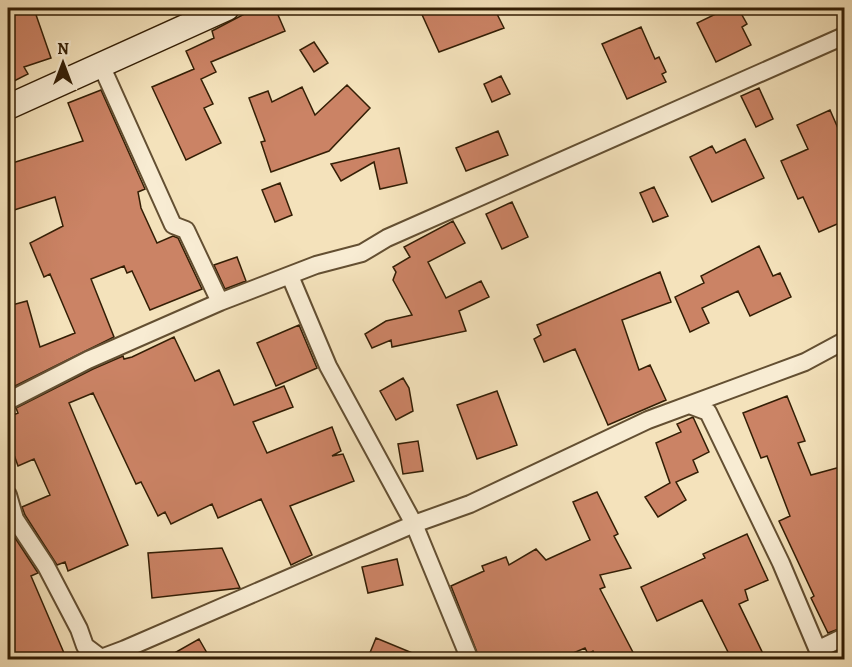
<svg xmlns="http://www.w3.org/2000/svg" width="852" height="667" font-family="Alegreya,serif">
<rect width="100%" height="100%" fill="#f4e2bb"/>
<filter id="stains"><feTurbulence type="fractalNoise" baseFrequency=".00333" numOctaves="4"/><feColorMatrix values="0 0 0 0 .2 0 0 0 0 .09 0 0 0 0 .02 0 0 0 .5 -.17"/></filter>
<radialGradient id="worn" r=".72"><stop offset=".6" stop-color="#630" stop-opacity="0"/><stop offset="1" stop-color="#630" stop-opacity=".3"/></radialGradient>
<path fill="#cb8365" stroke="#331e05" stroke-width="1.5" d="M256 8H275L285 31 211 62 216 72 201 79 213 104 204 108 221 143 186 160 152 87 194 69 186 51 214 38 212 31Z
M419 8H494L504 28 439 52Z
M728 8H738L747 24 742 27 751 45 716 62 697 23Z
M34 9 51 58 24 67 28 74 8 84V17Z
M641 27 655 59 659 57 666 72 662 74 666 82 627 99 602 44Z
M314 42 328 63 314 72 300 50Z
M501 76 510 94 492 102 484 84Z
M347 85 370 108 329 151 271 172 261 142 265 141 249 98 268 91 272 102 302 87 315 115Z
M759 88 773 119 756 127 741 96Z
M101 90 145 189 138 192 141 208 157 243 173 236 178 238 202 289 150 310 132 271 127 273 124 266 91 279 114 337 9 389 8 306 27 301 40 347 75 333 50 274 44 277 30 243 63 226 55 197 8 212V181L14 179 9 164 83 141 68 103Z
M830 110 844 142V221L819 232 803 197 798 199 781 161 808 149 797 125Z
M498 131 508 155 466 171 456 148Z
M745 139 764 178 712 202 690 157 712 146 716 153Z
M399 148 407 183 380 189 374 162 341 181 331 164Z
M280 183 292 215 275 222 262 190Z
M654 187 668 216 653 222 640 193Z
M512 202 528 237 502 249 486 214Z
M453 221 465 243 428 262 446 298 481 281 489 297 459 311 466 331 392 347 391 340 372 348 365 334 386 321 412 315 393 280 396 272 393 267 410 257 404 247Z
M759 246 773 276 780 273 791 297 750 316 738 291 702 308 709 323 690 332 675 297 704 283 701 276Z
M237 257 246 281 225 289 214 265Z
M660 272 671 302 622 320 639 370 650 365 666 400 608 425 575 349 544 362 534 339 541 335 537 325Z
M299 325 317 368 276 386 257 343Z
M174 337 195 381 219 370 234 405 284 386 293 407 253 422 267 453 332 427 341 451 332 456 343 454 354 481 290 506 312 555 291 565 261 499 218 518 212 504 171 524 165 512 158 516 141 482 136 484 93 393 69 403 128 545 68 571 65 562 57 565 25 515 22 507 50 495 34 459 18 466 8 438V417L18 413 16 408 93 369 123 356 124 359 132 357Z
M403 378 409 388 413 411 396 420 380 391Z
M497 391 517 445 477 459 457 405Z
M787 396 805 441 798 443 811 475 844 466V627L828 633 811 598 814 596 779 521 790 516 767 456 761 458 743 413Z
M693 417 709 452 693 460 698 472 676 482 686 500 658 517 645 497 670 483 656 443 681 432 677 424Z
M418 441 423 471 403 474 398 444Z
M597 492 618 534 614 536 631 568 600 575 605 587 600 589 637 660H597L593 651 588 654 585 648 557 660H480L451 586 484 571 482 566 506 557 509 565 536 549 546 560 590 540 573 502Z
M8 527 38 573 31 576 67 660H8Z
M747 534 768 580 745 590 748 600 739 604 766 660H732L702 600 657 621 641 587 705 558 703 554Z
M222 548 240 588 152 598 148 553Z
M397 559 403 585 368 593 362 567Z
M376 638 427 659V660H367Z
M199 639 211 660H162Z"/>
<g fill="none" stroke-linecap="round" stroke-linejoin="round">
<g stroke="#634f32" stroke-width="20">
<path id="street" d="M101 65 173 225 186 230 220 302 316 265 362 253 387 238 844 36
M290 276 328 366 414 524 470 660
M8 401 88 360 220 302
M692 406 708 412 781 563 822 660
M8 495 15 519 46 566 79 629 85 646 101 658 125 649 133 660
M125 649 414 524 470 504 648 420 805 362 844 341
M819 649 844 637"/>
</g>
<g stroke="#331e05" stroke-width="27">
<path id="secondary" d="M8 107 227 8"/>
</g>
<use href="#street" stroke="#f8ecd3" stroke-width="16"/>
<use href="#secondary" stroke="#f8ecd3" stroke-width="24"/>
</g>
<rect width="852" height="667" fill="none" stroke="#f4e2bb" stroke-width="30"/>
<rect x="9" y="9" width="834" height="649" fill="none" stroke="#331e05" stroke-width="3"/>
<rect x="15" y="15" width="822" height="637" fill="none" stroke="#331e05" stroke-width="1.5"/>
<g transform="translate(63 63)" stroke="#f8ecd3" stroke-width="4.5" paint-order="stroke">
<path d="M0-4.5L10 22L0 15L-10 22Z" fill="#331e05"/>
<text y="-9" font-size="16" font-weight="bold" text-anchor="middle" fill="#331e05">N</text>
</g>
<rect width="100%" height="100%" filter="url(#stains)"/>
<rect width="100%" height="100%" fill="url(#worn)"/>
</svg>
